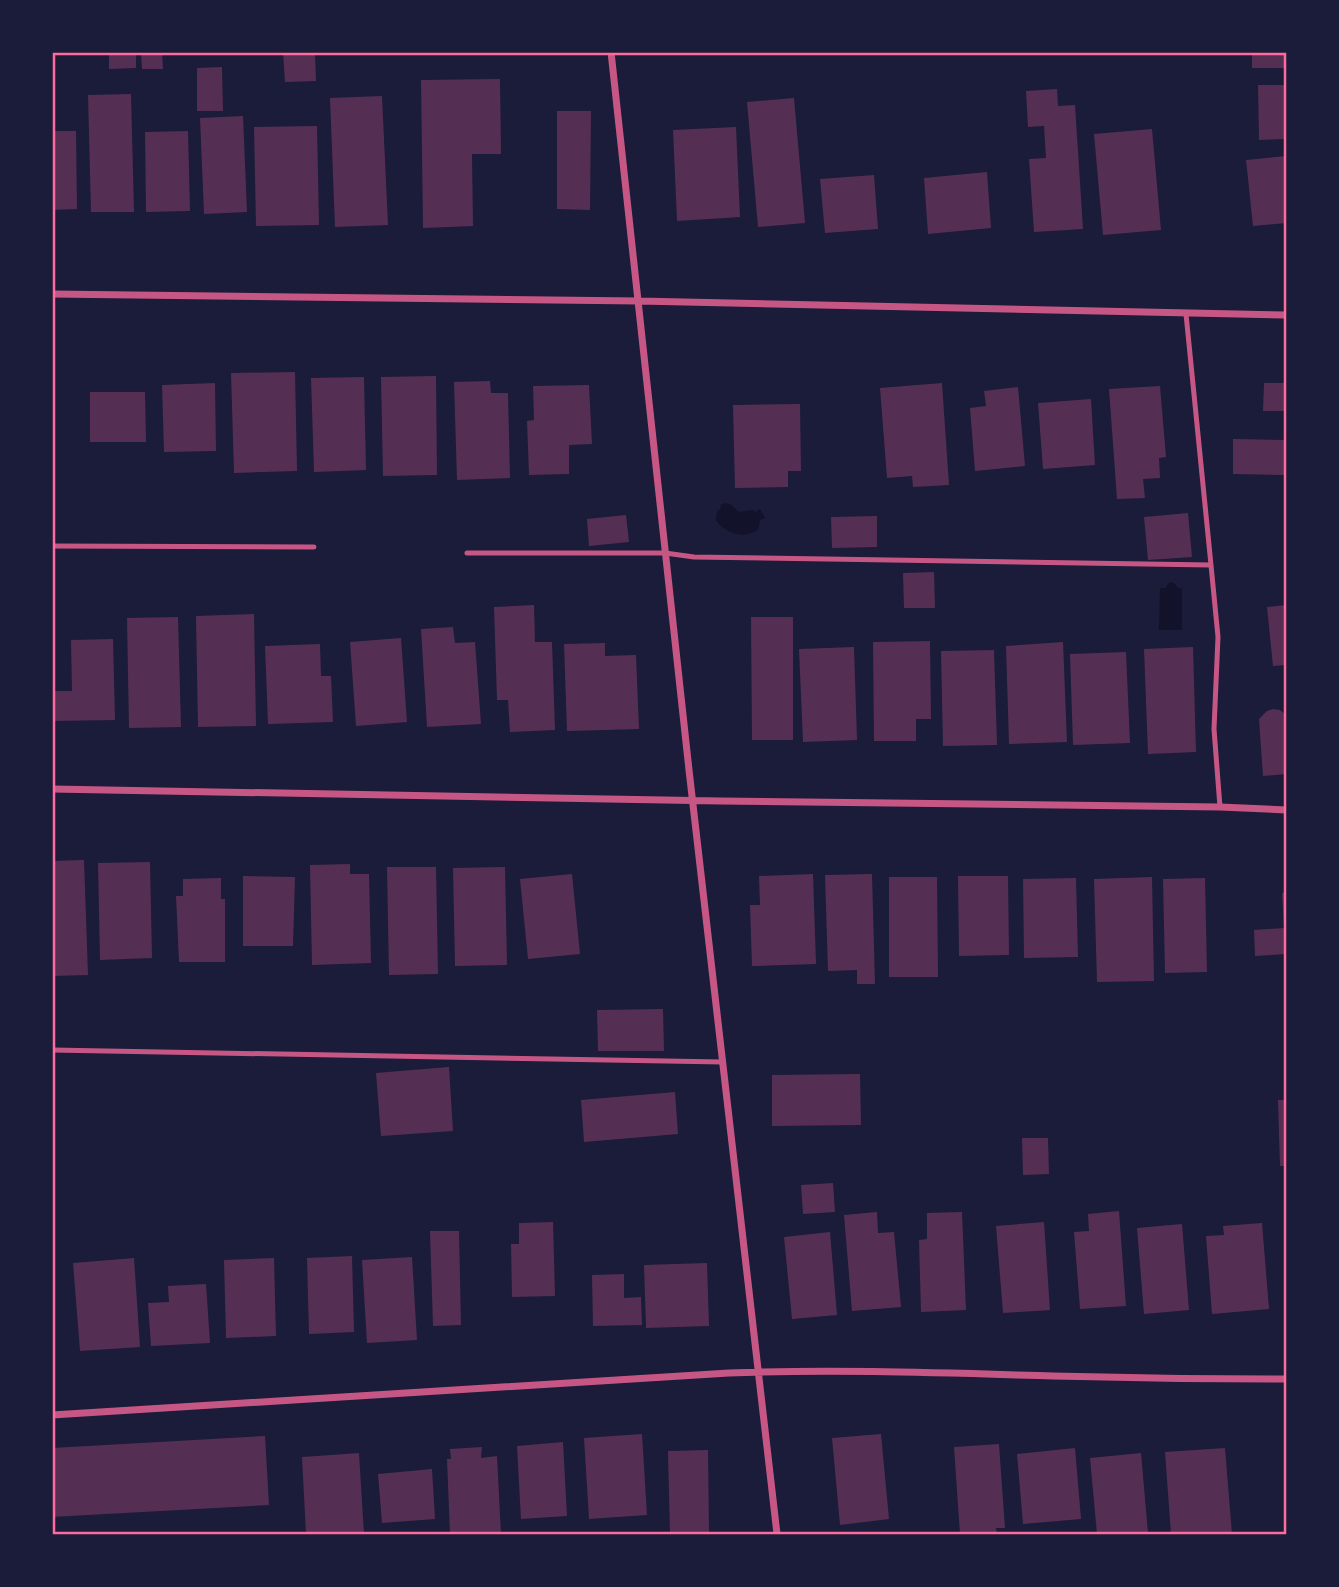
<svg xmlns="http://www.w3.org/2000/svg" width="1339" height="1587" font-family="'Roboto Condensed',sans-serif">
<rect width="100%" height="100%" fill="#1b1b3a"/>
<path fill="#12122b" d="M724 503 730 504 739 512 752 510 756 512 760 509 765 518 760 520 758 530C743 539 726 534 716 520L717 512 721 508 720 506Z
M1171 582 1174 583 1178 588H1182V630H1159L1160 588H1166L1168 584Z"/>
<path fill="#542f53" d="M109 52H136V68L109 69Z
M141 52H162L163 69H142Z
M283 52H315L316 81 285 82Z
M1252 52H1286V68H1252Z
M222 67 223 111H197V68Z
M500 79 501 154H472L473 226 423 228 421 80Z
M1258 85H1286V139L1259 140Z
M1057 89 1058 106 1075 105 1083 229 1034 232 1029 159 1046 158 1044 126 1028 127 1026 91Z
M131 94 134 212H91L88 95Z
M382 96 388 225 335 227 330 98Z
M794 98 805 223 758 227 747 102Z
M557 111H591L590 210 557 209Z
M243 116 247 212 204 214 200 118Z
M317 126 319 225 256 226 254 127Z
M736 127 740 217 677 221 673 130Z
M1152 129 1161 230 1103 235 1094 134Z
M52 131H76L77 209 52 210Z
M188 131 190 211 146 212 145 132Z
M1286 156V223L1253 226 1246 160Z
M987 172 991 228 928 234 924 178Z
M874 175 878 229 825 233 820 179Z
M295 372 297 471 234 473 231 373Z
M436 376 437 475 383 476 381 377Z
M364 377 366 470 314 472 311 378Z
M490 381 491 393H508L510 478 457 480 454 382Z
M215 383 216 451 164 452 162 385Z
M942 383 949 485 913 487 912 476 887 478 880 388Z
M1264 383H1286V475L1233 474V439L1284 440V411H1263Z
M589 385 592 444 569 445V474L529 475 527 421 534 420 533 386Z
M1160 386 1166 457 1159 458 1160 478 1143 479 1145 498 1117 499 1109 389Z
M1018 387 1025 466 975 471 970 408 986 406 984 391Z
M90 392H145L146 442H90Z
M1091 399 1095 465 1043 469 1038 403Z
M800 404 801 471H788V487L735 488 733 405Z
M1188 513 1192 557 1148 560 1144 517Z
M626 515 629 542 589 546 587 519Z
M877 516V547L832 548 831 517Z
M934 572 935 608H904L903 573Z
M534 605 535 642H552L555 730 510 732 508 700H497L494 607Z
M1286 605V665L1273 666 1267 607Z
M254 614 256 726 198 727 196 616Z
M178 617 181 727 129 728 127 618Z
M751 617H793V740H752Z
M453 627 455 643 475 642 481 724 427 727 421 629Z
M401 638 407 722 356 726 350 642Z
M113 639 115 720 52 721V691H72L71 640Z
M930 641 931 719H916V741H874L873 642Z
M1063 642 1067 742 1009 744 1006 646Z
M605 643V656L636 655 639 729 567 731 564 644Z
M320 644 321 676H331L333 722 268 724 265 646Z
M854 647 857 740 803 742 799 649Z
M1193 647 1196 752 1148 754 1144 649Z
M994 650 997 745 943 746 941 651Z
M1126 652 1130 743 1073 745 1070 654Z
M1273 709 1280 710 1286 715V774L1263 776 1259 719 1267 711Z
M84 860 88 975 52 976V861Z
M150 862 152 958 100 960 98 863Z
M350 864V874H369L371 963 312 965 310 865Z
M387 867H436L438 974 389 975Z
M505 867 507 965 455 966 453 868Z
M572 874 580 954 528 959 520 879Z
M813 874 816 964 752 966 750 905H760L759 876Z
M872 874 875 984H857V970L828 971 825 875Z
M243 876 295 877 293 946H243Z
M958 876H1008L1009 955 959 956Z
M889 877H937L938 977H889Z
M1152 877 1154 981 1097 982 1094 879Z
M221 878V899H225V962H179L176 896H183V879Z
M1076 878 1078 957 1024 958 1023 879Z
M1205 878 1207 972 1165 973 1163 879Z
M1286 892V954L1255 956 1254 930 1284 928 1282 893Z
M663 1009 664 1051H598L597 1010Z
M449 1067 453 1131 381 1136 376 1073Z
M860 1074 861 1125 772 1126V1075Z
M675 1092 678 1134 584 1142 581 1100Z
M1278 1100H1286V1166H1280Z
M1022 1138H1048L1049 1174 1023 1175Z
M833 1183 835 1212 803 1214 801 1185Z
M1119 1211 1126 1306 1080 1309 1074 1232 1089 1231 1088 1214Z
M877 1212 878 1233 894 1232 901 1307 852 1311 844 1215Z
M962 1212 966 1310 921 1312 919 1240 927 1239V1213Z
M553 1222 555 1296 512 1297 511 1244H519V1223Z
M1044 1222 1050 1310 1003 1313 996 1226Z
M1262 1223 1269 1309 1212 1314 1206 1236 1224 1235 1223 1226Z
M1182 1224 1189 1310 1144 1314 1137 1228Z
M430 1231H459L461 1325 433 1326Z
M830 1232 837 1315 792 1319 784 1237Z
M352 1256 354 1332 309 1334 307 1258Z
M412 1257 417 1340 367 1343 362 1260Z
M134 1258 140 1347 80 1351 73 1263Z
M274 1258 276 1336 226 1338 224 1260Z
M707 1263 709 1326 646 1328 644 1265Z
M624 1274V1298L641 1297 642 1325 593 1326 592 1275Z
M206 1284 210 1343 151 1346 148 1303 169 1302 168 1286Z
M642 1434 647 1515 589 1519 584 1438Z
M881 1434 889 1519 840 1525 832 1438Z
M265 1436 269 1505 52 1517V1448Z
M563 1442 567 1516 521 1519 517 1446Z
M999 1444 1005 1528H996L997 1534H960L954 1447Z
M482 1447 481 1458 497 1456 501 1534H450L447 1459H451L450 1449Z
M1075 1448 1081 1519 1023 1524 1017 1454Z
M1225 1448 1232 1534H1171L1165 1452Z
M708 1450 709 1534H670L668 1451Z
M359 1453 364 1534H306L302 1457Z
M1141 1453 1148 1533 1097 1534 1090 1458Z
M432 1469 435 1519 382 1523 378 1474Z"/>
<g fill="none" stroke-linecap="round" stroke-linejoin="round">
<path stroke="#c65784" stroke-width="5" d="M52 546 314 547
M467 553H665L694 557 1211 565 1186 314
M1211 565 1218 637 1214 729 1220 807
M52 1050 723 1062"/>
<path stroke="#c65784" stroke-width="7" d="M611 52 689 770 777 1534
M52 294 639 301 1286 315
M52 789 721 801 1220 807 1286 810
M52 1415 729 1373C837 1369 945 1373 1053 1376 1131 1378 1209 1379 1286 1379"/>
</g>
<rect width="1339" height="1587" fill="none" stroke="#1b1b3a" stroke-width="108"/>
<rect x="54" y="54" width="1231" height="1479" fill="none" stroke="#ff6b9d" stroke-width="2.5"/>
</svg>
